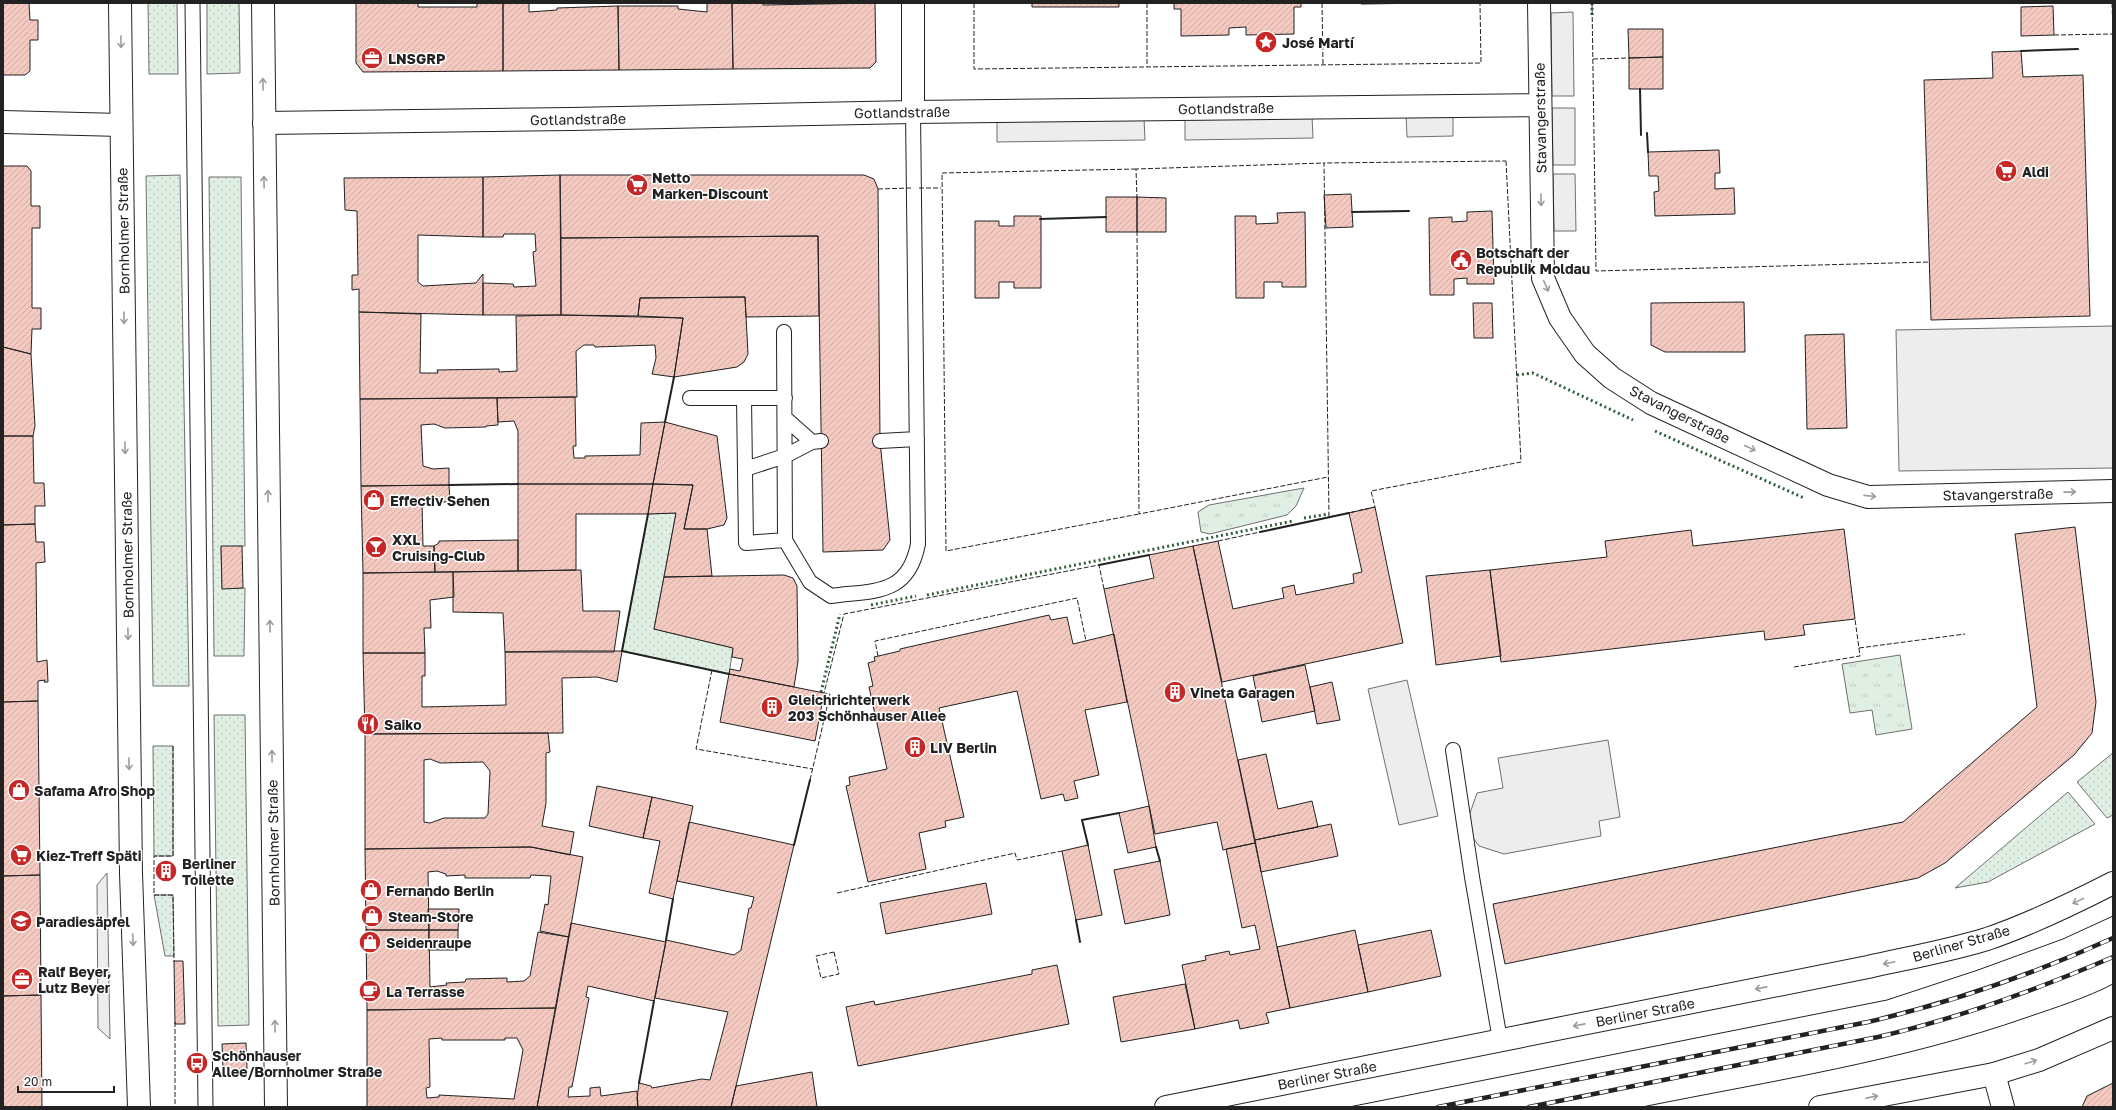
<svg xmlns="http://www.w3.org/2000/svg" width="2116" height="1110" font-family="'Golos Text',sans-serif">
<defs>
<pattern id="grass-dots" width="8" height="8" patternUnits="userSpaceOnUse"><rect width="8" height="8" fill="#e0efe3"/><path d="M2 2h.1M6 6h.1" fill="none" stroke="#c0cdc2" stroke-width="1.8" stroke-linecap="round"/></pattern>
<pattern id="park-tufts" width="24" height="20" patternUnits="userSpaceOnUse"><rect width="24" height="20" fill="#e0efe3"/><path d="M3 7l-1-3M5 7V3M7 7l1-3M15 17l-1-3M17 17v-4M19 17l1-3" fill="none" stroke="#c0cdc2"/></pattern>
<pattern id="building-hatch" width="6" height="6" patternUnits="userSpaceOnUse"><rect width="6" height="6" fill="#f3c9c0"/><path d="M-1 1l2-2M0 6l6-6M5 7l2-2" fill="none" stroke="#d0aca5"/></pattern>
</defs>
<rect width="100%" height="100%" fill="#fff"/>
<path fill="url(#grass-dots)" stroke="#6f6f6f" d="M148 3H177L178 74H149Z
M207 3H239L240 73 207 74Z
M180 175 189 686H153L146 176Z
M209 177H241L245 546 221 547 222 588H245L244 656H214Z
M676 513 654 629 733 648 729 674 622 651 648 514Z
M214 715H245L249 1025 218 1026Z
M153 746H173V856H154Z
M2113 753V815L2107 818 2077 782Z
M2068 792 2095 824 1988 882 1955 888Z
M154 895H173L174 956H165Z"/>
<path fill="url(#park-tufts)" stroke="#6f6f6f" d="M1304 488 1296 506 1287 515 1210 534 1201 532 1198 512 1209 505Z
M1900 655 1912 729 1876 735 1872 710 1850 713 1842 664Z"/>
<path fill="#ededed" stroke="#6f6f6f" d="M1573 12 1574 96H1552L1551 13Z
M1552 108H1575V165H1553Z
M1406 114H1453V136L1407 137Z
M1312 116 1313 138 1185 140V118Z
M1144 118 1145 140 997 142V121Z
M1553 174H1575L1576 231H1554Z
M2113 326V468L1899 471 1896 330Z
M1407 680 1438 816 1399 825 1368 689Z
M1608 740 1620 817 1599 821 1601 836 1504 854 1479 846 1471 835 1469 816 1477 793 1503 788 1498 758Z
M107 873 110 1039 98 1028 97 885Z"/>
<path fill="url(#building-hatch)" stroke="#222" fill-rule="evenodd" d="M3 3H29L30 20H38V40H30V71L25 75H3Z
M356 3H418V7H477V3H503V71L363 72 356 63Z
M503 3H529V12L557 10V8L618 6 619 70 503 71Z
M707 3H732L733 69 619 70 618 6H678V9L707 12Z
M732 3H763V5L875 3 876 62 870 68 733 69Z
M1032 3H1119V7H1032Z
M1174 3H1301V7H1294V34L1246 35V27L1229 28V35L1181 36V9H1174Z
M1361 3H1433L1361 4Z
M2053 6 2054 35 2021 36V7Z
M1628 29H1663V57L1629 58Z
M2021 51 2023 77 2083 75 2090 316 1931 320 1924 80 1993 78 1992 52Z
M1663 57V89H1629V58Z
M1719 150 1720 173H1715V189L1734 188 1735 214 1655 216 1654 192 1659 191 1658 176H1649L1648 152Z
M3 166H27L31 171V206H40V228H32V308H41V329H32L31 354 3 347Z
M560 175 561 315H483V283L513 284 514 287 536 286 533 252 536 251 535 234H504L503 237H483V177Z
M560 175H864L874 179 878 189 880 441 890 540 883 550 823 552 818 236 561 238Z
M483 177V237L418 235V282L423 286 476 283 483 274V315L359 312V289L352 290V275H358L357 211 345 210 344 178Z
M1351 194 1353 227 1326 228 1324 195Z
M1106 197H1137V232H1106Z
M1137 197 1166 198V232H1137Z
M1492 211 1494 284H1467V278L1454 279V295H1430L1429 218 1452 217V222L1467 221V212Z
M1305 212 1306 287H1282V282H1264V298H1236L1235 216H1256V224L1278 223 1277 213Z
M1014 216H1041V288H1014V282H999V298H975V221H999V226H1014Z
M818 236 819 316 746 317 745 297 640 298 638 316 561 315V238Z
M745 297 748 354 744 362 737 367 674 377 683 318 638 316 640 298Z
M1744 302 1745 352H1665L1651 345V303Z
M1473 303H1492L1493 338H1474Z
M359 312 421 314 420 373H438L437 370 497 369H499V372L517 371 516 316 561 315 683 318 674 377 652 374 656 358 655 345 595 347 594 345H584L576 351 577 397 360 399Z
M1844 334 1847 428 1807 429 1805 335Z
M3 347 31 354 35 426 33 436H3Z
M575 397 576 446H573L574 458H585V456L640 455 641 423 665 422 653 484H518V431L514 421 498 422 497 398Z
M497 398 498 425 486 426V427L445 428 434 424 421 425 423 466 433 469 449 468V485L361 486 360 399Z
M665 422 717 436 726 511 727 518 724 525 707 529H684L693 485 653 484Z
M3 436H33L34 483H44L45 506H35V524L3 525Z
M518 484H653L648 514H576V570L518 571Z
M653 484 693 485 684 529H707L712 576 664 577 676 513 648 514Z
M449 485 450 502H422L423 546H434L435 572 363 573 361 486Z
M1375 507 1403 643 1222 682 1193 546 1218 541 1233 609 1284 598 1282 588 1294 585 1296 595 1354 583 1353 574 1362 572 1349 513Z
M35 524 36 542H44L45 562 36 563 37 662 47 660 48 682H44L45 680 38 681V701L3 702V525Z
M2075 527 2096 702 2092 733 2074 755 1945 863 1918 878 1505 964 1493 904 1903 822 2037 707 2015 534Z
M1844 529 1855 619 1803 625 1805 635 1765 640 1764 631 1501 662 1490 570 1607 557 1605 541 1691 530 1693 546Z
M518 540V571L435 572 434 546 439 543V541Z
M221 546H242L243 588 222 589Z
M1193 546 1255 843 1223 850 1217 822 1155 834 1104 589 1154 578 1149 555Z
M581 570 583 611H620L614 652H505L503 613 453 612V572Z
M1490 570 1501 656 1436 665 1426 576Z
M453 572 454 597 430 600 431 628H424L425 653H363V573Z
M784 575 793 578 797 586 798 661 794 687 729 674 730 669 740 671 743 659 732 657 733 648 654 629 664 577Z
M1049 615 1051 620 1067 617 1073 644 1114 634 1127 702 1085 710 1099 775 1074 781 1078 798 1065 801 1063 794 1041 799 1017 691 939 708 964 817 945 821 946 827 919 833 926 869 868 882 846 786 850 785 849 777 887 769 869 687 873 686 868 663 875 661 874 657 900 651V649Z
M561 651H622L617 682 597 677 562 678 563 733 365 734 363 653H425V676H422V707L506 705 505 652Z
M1305 665 1315 711 1262 722 1253 676Z
M729 674 824 693 815 741 720 722Z
M1332 682 1340 720 1317 724 1310 687Z
M38 701 40 875 3 876V702Z
M548 733 550 752 546 753V803L542 826 574 832 570 855 531 847 365 849V734ZM430 759 440 763 483 762 490 771 488 814 485 818H444L430 823 424 822V760Z
M1266 754 1278 809 1312 801 1318 827 1255 840 1238 760Z
M597 786 652 797 643 838 589 826Z
M652 797 693 806 673 899 649 893 660 841 643 838Z
M1149 806 1156 847 1128 853 1119 813Z
M689 822 794 845 731 1107H638L637 1099 639 1083 651 1086 652 1088 702 1079 710 1080 728 1012 655 998 666 940 734 955 741 950 749 908H751L754 897 677 881Z
M1331 824 1338 856 1261 872 1255 840Z
M1255 843 1290 1008 1266 1013 1269 1023 1240 1029 1238 1020 1195 1029 1182 965 1206 960 1205 956 1229 951 1230 955 1260 949 1255 925 1242 928 1226 849Z
M1088 845 1102 915 1076 920 1062 851Z
M531 847 583 857 569 937 540 931 545 904 548 905 551 876 531 875 530 878H465V875L446 876V874L437 871 428 872 429 930H366L365 849Z
M1160 861 1170 915 1125 924 1114 870Z
M161 863H172V880H161Z
M40 875 41 995 3 996V876Z
M986 883 992 914 886 934 880 903Z
M428 909H459L458 930H429Z
M571 923 666 942 654 1001 588 986 586 997 589 998 572 1087H569L568 1097 590 1096V1088L600 1087 601 1096 637 1091 638 1107H537Z
M366 930H429L430 987 447 985 446 983 465 982 466 979 507 978V982L524 981 530 976 538 932 569 937 556 1008 367 1010Z
M429 930H458V950H428Z
M1355 930 1368 992 1290 1008 1277 947Z
M1431 930 1441 976 1368 992 1358 945Z
M174 961H183L185 1024H175Z
M1057 965 1069 1024 858 1066 846 1007 874 1001 875 1005 1032 974V970Z
M1185 984 1195 1029 1121 1042 1113 997Z
M41 995 42 1107H3V996Z
M556 1008 537 1107H367V1010ZM442 1038V1040H505V1038H517L523 1050 514 1099 439 1095V1097L427 1098 426 1088 430 1087 429 1039Z
M246 1043 247 1069 223 1070 222 1044Z
M812 1072 817 1107H731L736 1086Z
M2113 1083V1107H2082L2087 1096Z"/>
<g fill="none" stroke-linecap="round" stroke-linejoin="round">
<g stroke="#222" stroke-width="16">
<path id="lane" d="M784 332 785 540 810 582 831 596C874 590 908 596 918 544L913 112
M690 398H785
M744 398 746 543 785 540
M785 418 812 442
M880 441 917 439
M745 469 785 456 812 442 821 441
M1453 750 1472 877 1500 1040"/>
</g>
<g stroke="#222" stroke-width="24">
<path id="street" d="M913 3V112
M1539 3 1543 278 1560 318 1585 354 1612 378 1651 403 1828 485 1868 497 2113 491
M3 122 121 125
M264 123 571 119 913 112 1540 105
M1994 1074 2003 1107"/>
</g>
<g stroke="#222" stroke-width="24">
<path id="primary" d="M120 3 131 873 139 1107
M263 3 276 1107
M1166 1107 1868 967C1908 958 1948 951 1987 939 2031 924 2072 904 2113 883
M1820 1107 1994 1074 2039 1060 2113 1028"/>
</g>
<use href="#lane" stroke="#fff" stroke-width="14"/>
<use href="#street" stroke="#fff" stroke-width="22"/>
<use href="#primary" stroke="#fff" stroke-width="22"/>
<path stroke="#222" stroke-width="1" d="M185 3 198 1107
M200 3 213 1107
M1349 1107 1887 1000 1978 970 2063 939 2113 916
M1642 1107C1771 1081 1903 1061 2028 1017 2057 1007 2086 998 2113 984"/>
<g stroke="#222" stroke-width="4.5">
<path id="rail" d="M1438 1107 1868 1022C1953 1002 2034 974 2113 938
M1529 1107 1878 1037C1959 1018 2036 990 2113 957"/>
</g>
<use href="#rail" stroke="#fff" stroke-width="3" stroke-dasharray="9" stroke-linecap="butt"/>
<path stroke="#2f5e38" stroke-width="3" stroke-dasharray="2 3" stroke-linecap="butt" d="M1592 3V17
M1517 375 1533 373 1633 420
M1655 431 1804 498
M1304 518 1329 514
M927 595 1293 521
M871 605 916 596
M821 692 840 614"/>
<path stroke="#222" stroke-width="1" stroke-dasharray="5 2" stroke-linecap="butt" d="M974 3V69L1481 63 1480 3
M1147 3V67
M1322 3 1323 65
M1592 3 1596 271 1930 262
M2112 3 2113 30
M2054 35 2113 34
M1593 59 1629 58
M1506 161 1521 462 1371 491 1375 507 1329 517 1324 163Z
M1136 169 942 173 946 551 1139 514
M919 188H941
M878 189 911 188
M1137 199 1136 169 1324 163
M1137 231 1139 514 1328 477
M1218 541 1260 532
M1859 648 1965 634
M878 656 875 641 1077 598 1086 641
M1794 667 1860 656 1855 619
M712 670 696 749 813 769
M173 746V856H154V895H173L174 962
M810 780 830 694 824 693 844 614 1099 565 1104 589
M837 893 1015 853 1017 860 1062 851
M834 952 839 974 821 978 816 956Z
M175 1022V1107"/>
<path stroke="#222" stroke-width="2" d="M2021 51 2078 49
M1640 89 1641 135
M1647 133 1648 152
M1352 212 1409 211
M1040 219 1106 217
M665 422 674 377
M449 485 518 484
M648 514 622 651 729 674
M1260 532 1349 513
M1099 565 1149 555
M794 845 810 780
M1088 845 1082 820 1119 813
M1156 847 1160 861
M1076 920 1080 942
M666 940 673 899
M639 1083 654 1001"/>
</g>
<defs><path id="oneway-shaft" d="M-6 0H5M1.5-3L5.5 0L1.5 3" fill="none" stroke-width="1.6" stroke-linecap="round" stroke-linejoin="round"/></defs>
<g stroke="#9c9c9c">
<use href="#oneway-shaft" transform="translate(121 42) rotate(89)"/>
<use href="#oneway-shaft" transform="translate(263 84) rotate(-91)"/>
<use href="#oneway-shaft" transform="translate(264 182) rotate(-91)"/>
<use href="#oneway-shaft" transform="translate(1541 200) rotate(89)"/>
<use href="#oneway-shaft" transform="translate(1546 286) rotate(66)"/>
<use href="#oneway-shaft" transform="translate(124 318) rotate(89)"/>
<use href="#oneway-shaft" transform="translate(125 448) rotate(89)"/>
<use href="#oneway-shaft" transform="translate(1750 448) rotate(25)"/>
<use href="#oneway-shaft" transform="translate(2070 492) rotate(-1)"/>
<use href="#oneway-shaft" transform="translate(268 496) rotate(-90)"/>
<use href="#oneway-shaft" transform="translate(1870 496) rotate(6)"/>
<use href="#oneway-shaft" transform="translate(270 626) rotate(-91)"/>
<use href="#oneway-shaft" transform="translate(128 634) rotate(89)"/>
<use href="#oneway-shaft" transform="translate(272 756) rotate(-91)"/>
<use href="#oneway-shaft" transform="translate(129 764) rotate(89)"/>
<use href="#oneway-shaft" transform="translate(2078 901) rotate(155)"/>
<use href="#oneway-shaft" transform="translate(133 940) rotate(88)"/>
<use href="#oneway-shaft" transform="translate(1889 963) rotate(168)"/>
<use href="#oneway-shaft" transform="translate(1761 988) rotate(169)"/>
<use href="#oneway-shaft" transform="translate(1579 1025) rotate(169)"/>
<use href="#oneway-shaft" transform="translate(275 1026) rotate(-91)"/>
<use href="#oneway-shaft" transform="translate(2031 1062) rotate(-18)"/>
<use href="#oneway-shaft" transform="translate(1872 1097) rotate(-11)"/>
</g>
<defs>
<g id="sight-disc" transform="scale(1.15)"><circle r="9.5" fill="#c62828" stroke="#fff"/><path d="M0-6L1.8-2.2L6-1.7L2.9 1.2L3.7 5.4L0 3.3L-3.7 5.4L-2.9 1.2L-6-1.7L-1.8-2.2Z" fill="#fff"/></g>
<g id="office-disc" transform="scale(1.15)"><circle r="9.5" fill="#c62828" stroke="#fff"/><path d="M-6-3h4V-5.5h4V-3h4V5H-6ZM-1-4.5V-3h2v-1.5ZM-6 0V1H6V0Z" fill="#fff"/></g>
<g id="supermarket-disc" transform="scale(1.15)"><circle r="9.5" fill="#c62828" stroke="#fff"/><path d="M-6-5.5h2.5l.6 2H6L4.5 2H-2.5L-4.4-4H-6ZM-1.5 3.2a1.3 1.3 0 1 0 .1 0ZM3 3.2a1.3 1.3 0 1 0 .1 0Z" fill="#fff"/></g>
<g id="civic-disc" transform="scale(1.15)"><circle r="9.5" fill="#c62828" stroke="#fff"/><path d="M-.6-6.5H3V-4.5H.6V-3L4-1V1h2V6H-6V1h2V-1L-.6-3ZM-1.2 2.5V6h2.4V2.5Z" fill="#fff"/></g>
<g id="shop-disc" transform="scale(1.15)"><circle r="9.5" fill="#c62828" stroke="#fff"/><path d="M-5-2.5h2.3a2.7 3.5 0 0 1 5.4 0H5L5.5 6h-11ZM-1.5-2.5h3a1.5 2.3 0 0 0-3 0Z" fill="#fff"/></g>
<g id="bar-disc" transform="scale(1.15)"><circle r="9.5" fill="#c62828" stroke="#fff"/><path d="M-6-5H6L.8 .8V4.5H3.5V6h-7V4.5H-.8V.8Z" fill="#fff"/></g>
<g id="building-disc" transform="scale(1.15)"><circle r="9.5" fill="#c62828" stroke="#fff"/><path d="M-4-6H4V6H1V3H-1V6H-4ZM-2.5-4.3h1.7v1.8h-1.7ZM.8-4.3h1.7v1.8H.8ZM-2.5-1h1.7V.8h-1.7ZM.8-1h1.7V.8H.8Z" fill="#fff"/></g>
<g id="restaurant-disc" transform="scale(1.15)"><circle r="9.5" fill="#c62828" stroke="#fff"/><path d="M-5-6h1v4h1v-4h1v4h1v-4h1v5L-1.5 .5V6h-2V.5L-5-1ZM5-6V6H3V1.5H1.5Q1.5-4 5-6Z" fill="#fff"/></g>
<g id="school-disc" transform="scale(1.15)"><circle r="9.5" fill="#c62828" stroke="#fff"/><path d="M0-5L7-2L0 1L-7-2ZM-4 1L0 2.5L4 1V4Q0 6-4 4Z" fill="#fff"/></g>
<g id="cafe-disc" transform="scale(1.15)"><circle r="9.5" fill="#c62828" stroke="#fff"/><path d="M-5.5-4.5H6V0H3Q3 3.5 0 3.5H-2.5Q-5.5 3.5-5.5 0ZM3-3.2v2h1.7v-2ZM-6 4.5H4V6H-6Z" fill="#fff"/></g>
<g id="bus-disc" transform="scale(1.15)"><circle r="9.5" fill="#c62828" stroke="#fff"/><path d="M-5-6H5V4H4V6H2V4H-2V6H-4V4H-5ZM-3.5-4V0h7V-4ZM-3.5 1.2v1.5H-2V1.2ZM2 1.2v1.5H3.5V1.2Z" fill="#fff"/></g>
</defs>
<g fill-rule="evenodd">
<use href="#sight-disc" x="1266" y="42"/>
<use href="#office-disc" x="372" y="58"/>
<use href="#supermarket-disc" x="2006" y="171"/>
<use href="#supermarket-disc" x="637" y="185"/>
<use href="#civic-disc" x="1461" y="260"/>
<use href="#shop-disc" x="374" y="500"/>
<use href="#bar-disc" x="376" y="547"/>
<use href="#building-disc" x="1175" y="692"/>
<use href="#building-disc" x="772" y="707"/>
<use href="#restaurant-disc" x="368" y="724"/>
<use href="#building-disc" x="915" y="747"/>
<use href="#shop-disc" x="19" y="790"/>
<use href="#supermarket-disc" x="21" y="855"/>
<use href="#building-disc" x="166" y="871"/>
<use href="#shop-disc" x="371" y="890"/>
<use href="#shop-disc" x="372" y="916"/>
<use href="#school-disc" x="21" y="921"/>
<use href="#shop-disc" x="370" y="942"/>
<use href="#office-disc" x="22" y="979"/>
<use href="#cafe-disc" x="370" y="991"/>
<use href="#bus-disc" x="197" y="1063"/>
</g>
<g text-anchor="middle" dominant-baseline="central" stroke-width="3" stroke-linejoin="round" paint-order="stroke">
<g font-size="14" font-weight="bold" fill="#222" stroke="#fff" text-anchor="start">
<text x="1282" y="42">José Martí</text>
<text x="388" y="58">LNSGRP</text>
<text x="2022" y="171">Aldi</text>
<text x="652" y="177">Netto<tspan x="652" dy="16">Marken-Discount</tspan></text>
<text x="1476" y="252">Botschaft der<tspan x="1476" dy="16">Republik Moldau</tspan></text>
<text x="390" y="500">Effectiv Sehen</text>
<text x="392" y="539">XXL<tspan x="392" dy="16">Cruising-Club</tspan></text>
<text x="1190" y="692">Vineta Garagen</text>
<text x="788" y="699">Gleichrichterwerk<tspan x="788" dy="16">203 Schönhauser Allee</tspan></text>
<text x="384" y="724">Saiko</text>
<text x="930" y="747">LIV Berlin</text>
<text x="34" y="790">Safama Afro Shop</text>
<text x="36" y="855">Kiez-Treff Späti</text>
<text x="182" y="863">Berliner<tspan x="182" dy="16">Toilette</tspan></text>
<text x="386" y="890">Fernando Berlin</text>
<text x="388" y="916">Steam-Store</text>
<text x="36" y="921">Paradiesäpfel</text>
<text x="386" y="942">Seidenraupe</text>
<text x="38" y="971">Ralf Beyer,<tspan x="38" dy="16">Lutz Beyer</tspan></text>
<text x="386" y="991">La Terrasse</text>
<text x="212" y="1055">Schönhauser<tspan x="212" dy="16">Allee/Bornholmer Straße</tspan></text>
</g>
<g font-size="14" fill="#222" stroke="#fff">
<text transform="translate(1226 108) rotate(-1)">Gotlandstraße</text>
<text transform="translate(902 112) rotate(-1)">Gotlandstraße</text>
<text transform="translate(1540 118) rotate(-91)">Stavangerstraße</text>
<text transform="translate(578 119) rotate(-1)">Gotlandstraße</text>
<text transform="translate(123 231) rotate(-91)">Bornholmer Straße</text>
<text transform="translate(1680 414) rotate(27)">Stavangerstraße</text>
<text transform="translate(1998 494) rotate(-1)">Stavangerstraße</text>
<text transform="translate(127 555) rotate(-91)">Bornholmer Straße</text>
<text transform="translate(273 843) rotate(-91)">Bornholmer Straße</text>
<text transform="translate(1961 943) rotate(-16)">Berliner Straße</text>
<text transform="translate(1645 1012) rotate(-11)">Berliner Straße</text>
<text transform="translate(1327 1075) rotate(-11)">Berliner Straße</text>
</g>
</g>
<rect width="2116" height="1110" fill="none" stroke="#222222" stroke-width="8"/>
<path d="M18 1086v6h96v-6" fill="none" stroke="#222222" stroke-width="2"/>
<text x="24" y="1086" font-size="12" fill="#222222" stroke="#ffffff" stroke-width="3" paint-order="stroke">20 m</text>
</svg>
